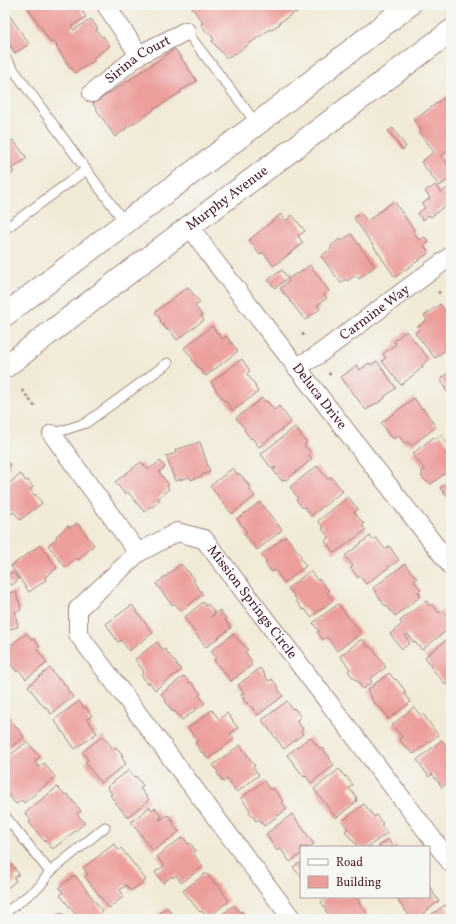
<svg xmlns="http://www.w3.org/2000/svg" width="456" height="924" font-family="Vollkorn,serif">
<rect width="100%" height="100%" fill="#f6f6f2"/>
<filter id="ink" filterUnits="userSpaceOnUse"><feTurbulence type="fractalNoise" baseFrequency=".025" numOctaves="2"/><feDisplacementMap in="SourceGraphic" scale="8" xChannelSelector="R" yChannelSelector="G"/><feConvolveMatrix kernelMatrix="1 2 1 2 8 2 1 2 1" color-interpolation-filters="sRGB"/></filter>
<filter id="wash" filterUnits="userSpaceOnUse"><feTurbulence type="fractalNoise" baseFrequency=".012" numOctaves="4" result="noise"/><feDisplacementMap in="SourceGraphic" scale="16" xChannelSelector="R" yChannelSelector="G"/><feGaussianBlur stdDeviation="0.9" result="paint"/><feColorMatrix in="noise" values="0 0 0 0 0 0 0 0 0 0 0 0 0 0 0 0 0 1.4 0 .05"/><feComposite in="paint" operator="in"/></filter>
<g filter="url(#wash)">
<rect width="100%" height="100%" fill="#f1ead6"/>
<g id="blocks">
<path fill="#ec9e9b" d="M26 5H77L78 7 79 6 86 17 71 27 74 30 91 19 98 29 96 30 101 37 103 36 110 46 93 58 95 60 75 73 72 68 71 69 56 46H57L54 41 51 43Z
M190 5H308L296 13 295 12 279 23 280 24 270 30V29L235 54V53L226 58 220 50H219L212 41 214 40 209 32 207 33 201 24 203 23Z
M5 9 29 44 15 53 5 38Z
M175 49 197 81 180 91 181 92 158 107H157L153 109 154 110 131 125H130L126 128V129L115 137 93 104Z
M448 95 451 99V148L441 156 451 169V178L439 186 421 162 434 152 419 131 421 130 414 120Z
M393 128 406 147 402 150 388 131Z
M5 136 10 142 13 140 27 158 12 169 14 172 5 179Z
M435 185 441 193 451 185V201L431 217 429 215 423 220 417 214 425 208 422 204 430 198 425 191 429 188 430 189Z
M394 201 414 230 413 231 419 240 425 237 429 242 424 245 429 253 395 277 354 218 361 213 367 221Z
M281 214 286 221 292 215 305 231 298 236 303 243 274 266 263 252 260 255 249 240Z
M351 234 375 266 359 279 356 275 347 281 346 279 341 283 321 256 332 248 331 246 340 239 341 241Z
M310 265 329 291 324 295 327 298 317 305 320 309 305 320 280 288 289 281 288 279 297 273 298 274Z
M282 270 288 278 275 288 268 280Z
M188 287 200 303 195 306 202 315 201 316 204 320 177 340 169 329 167 330 160 321 161 320 155 312Z
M440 304 451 319V349L448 351 447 349 435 358 415 333 419 329 417 327 427 320 424 316Z
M212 326 222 339 226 336 238 351 206 376 192 360 193 359 184 348Z
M406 331 429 359 421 366 423 367 401 385 382 361 386 358 383 354 396 344 394 341Z
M242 359 250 371 247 374 256 386 255 387 258 392 233 411 225 400 224 401 211 382Z
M377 361 396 388 384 397 385 398 377 404 376 403 366 410 341 377 357 365 360 370 369 363 371 365Z
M451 371V397L445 389 446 388 440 379Z
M262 398 265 402 267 401 274 410 279 406 291 422 259 447 252 438 251 439 244 430 245 429 236 418Z
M414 398 422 409 423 408 436 427 411 446 408 442 405 444 398 435 394 439 391 436 390 437 385 429H386L381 423Z
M295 427 307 443 304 445 311 453 309 455 312 459 286 480 285 479 282 481 273 470 276 468 275 467 272 469 261 454Z
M441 435 448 444 450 443 451 445V469L431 484 428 481 427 482 421 476 423 474 421 472 425 470 412 454 434 437 435 439Z
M200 442 210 472 202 475V476L191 480 190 477 175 481 166 456 176 453 175 450Z
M5 455 7 457 5 459 11 466 5 471Z
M160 461 165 467 159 472 169 485 167 486 169 489 158 498 160 501 152 507 151 506 144 512 128 492 125 494 115 482 141 462 148 470Z
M317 466 328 479 331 477 343 491 311 516 305 507 303 508 296 500 298 498 290 487Z
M233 468 238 475 240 474 250 487 248 488 255 496 232 514 210 486Z
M21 474 26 481 28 480 33 487 30 489 34 495 35 494 42 503 20 520 14 512 12 514 5 505V486Z
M451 480V502L440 488Z
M348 497 358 509 354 512 364 524 362 526 366 530 340 549 334 553 325 541 329 537 322 529 324 528 318 521Z
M260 502 282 530 257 550 244 534 247 532 237 519Z
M77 523 94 545 78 560 76 558 65 567 48 545 57 538 56 536 68 526 70 528Z
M286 536 302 557 300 558 306 566 284 583 275 570 272 572 265 563 267 562 261 555Z
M370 536 373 540 376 538 385 549 389 546 399 560 366 584 360 576 358 578 351 568 353 566 345 556Z
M40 545 57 568 45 577 46 580 29 592 11 566Z
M181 564 187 571H188L195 580 193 581 203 594 181 611 174 603 172 605 156 584Z
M405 564 417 579 414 581 421 590 418 592 421 596 395 616 386 605 385 606 373 588Z
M310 571 318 581 319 579 329 591 327 593 333 600 311 617 305 609 303 610 296 601 297 600 288 588Z
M12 572 19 579 12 585 5 580V578Z
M16 591 18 601 19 600 21 610 15 612 18 627 5 630V594Z
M426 601 430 606 432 604 439 613 442 610 451 622V627L422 650 415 642 414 643 408 634 405 636 410 643 402 649 390 634 402 624 400 621Z
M203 602 206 606 208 604 215 613 210 618 220 610 226 619 225 620 231 628 206 647 191 628H192L184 618Z
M338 604 361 633 337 651 327 637 323 640 317 632 319 631 313 623Z
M132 605 153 633 129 651 121 640 118 642 106 624Z
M27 633 32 640 34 639 40 647 37 649 47 663 26 679 19 670 17 672 5 657V649Z
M233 634 248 650 245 652 252 661 250 663 252 665 231 681 214 660 216 658 211 651Z
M451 636V681L446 685 430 666 431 665 425 657Z
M362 639 368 647 370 646 386 667 370 679 372 682 363 689 356 679 355 680 348 671 350 669 340 656Z
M157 642 163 650 165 649 181 670 155 690 149 682 148 684 141 675 144 672 135 659Z
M50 668 59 680 61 679 68 689H67L73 697 51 714 46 707H44L28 686Z
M260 668 269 681 272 679 279 688 278 689 283 696 258 715 248 703 247 704 243 699 244 698 241 695 244 693 238 685Z
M389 673 395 680 396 679 406 692 404 693 411 702 389 719 380 707 379 708 371 698 372 697 367 690Z
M184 676 190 683 191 682 201 694 199 695 205 703 182 720 175 711 173 712 165 701 166 700 161 694Z
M79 701 84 708 86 707 92 716 87 719 97 733 75 749 54 720Z
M287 701 292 709 294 708 301 717 296 721 303 729 301 731 303 734 284 749 262 720Z
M414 707 421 716 423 714 438 735 413 754 407 748H406L399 739 402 737 392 725Z
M212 710 219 719 227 713 238 728 230 734 234 739 208 759 203 752 202 753 195 743 198 741 188 728Z
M5 712 24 737 5 751Z
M103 736 113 749 116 747 123 755 121 756 126 764 101 783 85 762 88 760 82 752Z
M310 737 320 749 322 748 330 758 329 759 334 765 311 783 306 776 304 777 287 755Z
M442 740 451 752V780L442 787 432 774 429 777 417 760Z
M27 742 40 757 34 761 39 767 44 763 55 777 24 803 22 800 16 804 5 791V759Z
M240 745 255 766 253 767 259 775 237 792 227 779 223 782 217 773 218 772 213 765Z
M339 769 345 777 346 776 353 785 349 788 357 798 356 799 357 801 336 818 314 789Z
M129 770 134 777 136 776 143 786 140 788 149 800 127 817 110 795 112 794 107 787Z
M264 781 270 790 273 788 283 801 281 802 287 809 264 826 259 819 256 821 249 811 250 810 241 798Z
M57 787 65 795 67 794 81 811 77 814 85 823 53 849 45 840 44 841 29 822 31 820 25 813Z
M364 804 374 817 376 815 383 824 381 825 387 833 368 847H358L345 831 348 829 342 821Z
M150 807 152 810 155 808 162 817 159 819 160 820 168 815 174 823 173 824 179 832 153 851 131 822Z
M292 814 314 844 310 847H301V854L290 862 280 848 277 851 266 834Z
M183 837 188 844 190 843 196 851 193 853 203 867 181 883 176 875 173 878 172 876 163 883 155 872 164 866 157 856Z
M388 839 394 847 396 845 398 847H378Z
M114 844 119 850 121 848 146 880 131 891 126 885 120 890 124 896 109 908 85 877 88 874 83 868Z
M6 859 7 861 8 860 19 874 14 878 16 881 5 890V860Z
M301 862V877L293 867Z
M206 873 215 884 217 883 224 893H223L229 901 207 918 202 911 200 912 183 891Z
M75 875 103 912 94 919H79L60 895 63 893 59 887Z
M429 886 434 892 433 893 439 901 416 919H412L398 901 399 900 396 897H429Z
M327 897H356L360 902 359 903 367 913 358 919H332L325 910 326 909 321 902Z
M234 905 240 913 242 911 248 919H216Z
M445 905 451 914V919H425Z
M167 907 176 919H152Z
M58 913 60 914 62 913 65 917 67 915 70 919H50Z"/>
</g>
</g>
<g filter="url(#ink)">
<use href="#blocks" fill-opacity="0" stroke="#9e8480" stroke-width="1"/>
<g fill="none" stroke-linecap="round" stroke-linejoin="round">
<g stroke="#9e8480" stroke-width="11">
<path id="lane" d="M186 31 257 124
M5 58 125 223
M5 229 86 170
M52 434 86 423 168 363
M5 816 50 872
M5 913 39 887 50 872 105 827"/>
</g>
<g stroke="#9e8480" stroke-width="20">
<g id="street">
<path d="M106 5 139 55"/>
<path id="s1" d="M92 93 139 55 186 31"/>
<path id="s2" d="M190 226 209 254 451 566"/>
<path id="s3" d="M296 367 315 357 451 256"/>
<path d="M52 434 138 553"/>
<path id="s4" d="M292 919 78 634V609L138 553 177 532 204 539 451 863"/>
</g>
</g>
<g stroke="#9e8480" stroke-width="24">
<g id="primary">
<path d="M5 315 125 223 257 124 409 5"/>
<path id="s5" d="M5 367 190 226 451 31"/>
</g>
</g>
<path stroke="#9e8480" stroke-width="2.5" stroke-dasharray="3 3" stroke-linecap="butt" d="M439 294V290
M303 333V339
M328 374H334
M22 390 36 408"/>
<use href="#lane" stroke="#fff" stroke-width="9"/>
<use href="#street" stroke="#fff" stroke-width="18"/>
<use href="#primary" stroke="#fff" stroke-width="22"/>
</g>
</g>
<g text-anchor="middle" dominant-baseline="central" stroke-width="3" stroke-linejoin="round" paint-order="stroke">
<g font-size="14" fill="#4a1f2b" stroke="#f6f6f2">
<text stroke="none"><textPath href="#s1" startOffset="57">Sirina Court</textPath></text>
<text stroke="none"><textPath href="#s5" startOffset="279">Murphy Avenue</textPath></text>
<text stroke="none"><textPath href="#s3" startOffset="96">Carmine Way</textPath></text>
<text stroke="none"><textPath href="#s2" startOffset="214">Deluca Drive</textPath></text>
<text stroke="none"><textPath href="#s4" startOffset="615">Mission Springs Circle</textPath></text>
</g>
</g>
<rect width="456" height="924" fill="none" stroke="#f6f6f2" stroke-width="20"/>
<rect x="300" y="846" width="130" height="52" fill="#f6f6f2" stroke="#b1a0a2"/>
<rect x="308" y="859" width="20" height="6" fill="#ffffff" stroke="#b1a0a2"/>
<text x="336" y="866" font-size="12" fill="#4a1f2b">Road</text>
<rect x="308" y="876" width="20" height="12" fill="#ec9e9b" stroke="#b1a0a2"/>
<text x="336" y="886" font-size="12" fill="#4a1f2b">Building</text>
</svg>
